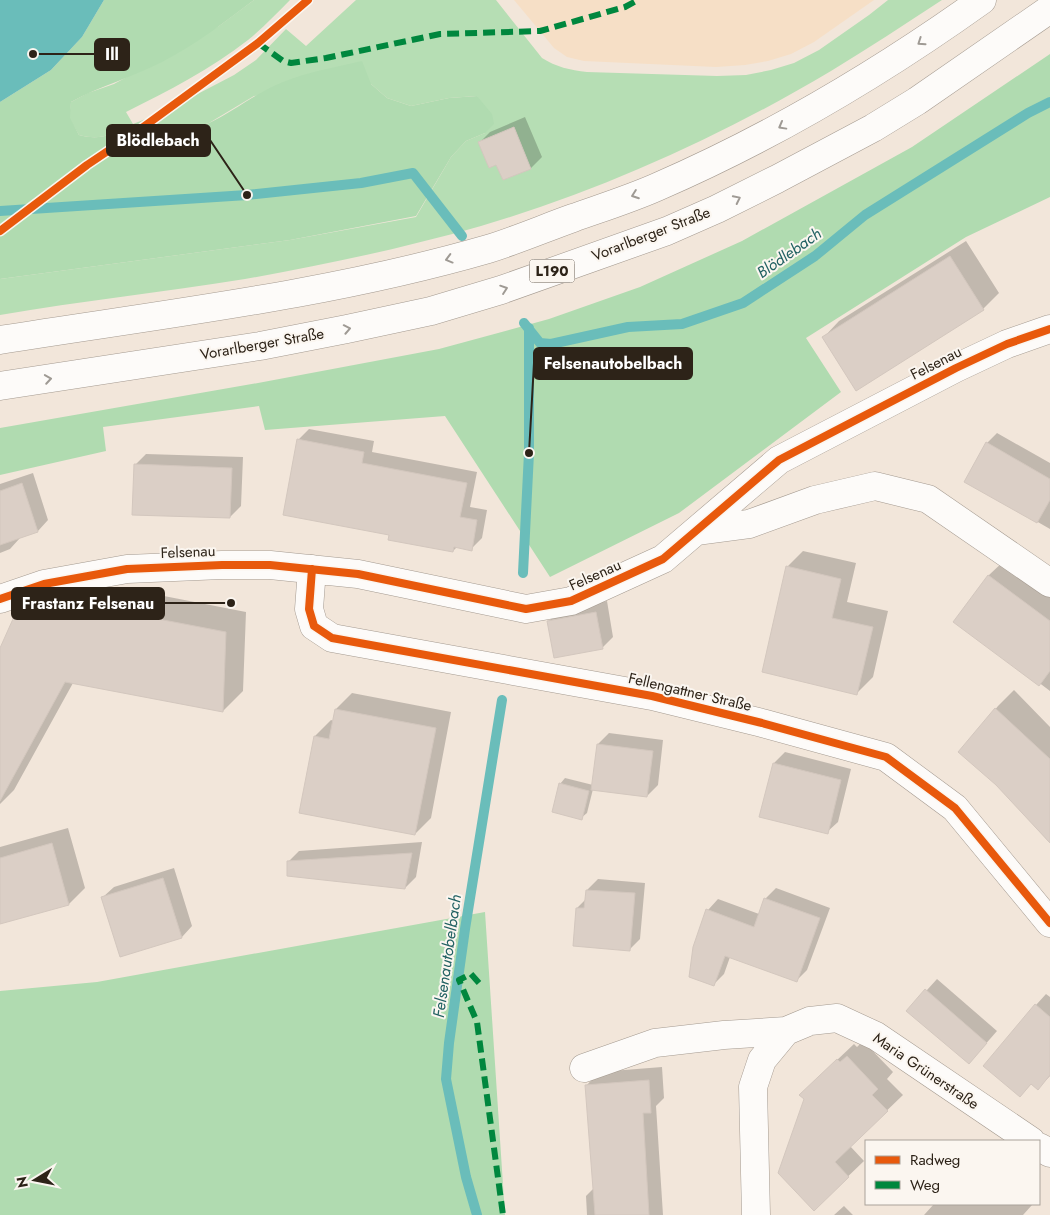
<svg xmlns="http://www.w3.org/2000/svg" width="1050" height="1215" font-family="Jost,sans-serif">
<rect width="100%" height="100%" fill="#f2e6da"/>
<path fill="#f6dfc6" d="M514 0H874L814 42 791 54 768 61 745 65 716 67 584 61 567 57 554 48Z"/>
<path fill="#b6deb4" d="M254 0H290C277 13 263 28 248 40 211 69 168 91 126 112L133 124 163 112 234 75 256 60 286 29 306 46 356 0H496L542 58C556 67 570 70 587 72L717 76 746 75 771 70 794 63 819 50 869 15 888 0H942C905 24 869 48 831 71 722 136 603 190 481 226 404 248 324 265 245 279 163 292 81 301 0 315V279L290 240 416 217 451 157 466 141 485 133 477 96 449 98 411 106 387 98 371 84 254 96 209 123 173 134 145 135 133 124C113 134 101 141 79 135L69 118 71 102 88 93 114 84 219 26Z"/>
<path fill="#b0dbb0" d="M104 0H254C225 22 195 45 162 62 133 77 100 86 71 102L70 118 79 135C101 141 113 134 133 124L145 135C167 134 189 132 209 123 235 111 257 92 283 82 308 72 336 67 362 61L371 84 387 98 411 106 449 98 477 96 492 114 494 124 485 133 466 141 451 157 416 216 290 240 0 279V102L51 70 82 37Z
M1050 54V197L966 237 806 338 841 392 679 513 550 577 445 416 265 430 259 406 103 427 106 451 0 475V428L258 383 439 349 549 319 640 287 742 241 912 147Z
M485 912 505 1215H0V991L97 982Z"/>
<path fill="#6abdba" d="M0 0H104L82 37 51 70 0 102Z"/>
<path fill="#0003" d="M525 117 542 157 531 168 504 179 497 163 479 143 490 132Z
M966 241 999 293 983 309 824 337 839 321Z
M309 429 374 441 372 452 477 472 470 507 487 510 482 538 471 549 457 547 453 551 390 534 298 440Z
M997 433 1050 463V529L966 481 987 443Z
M146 454 243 457 241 506 230 517 135 465Z
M33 473 48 520 38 531 20 537V538L10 549 0 553V484Z
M803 551 856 563 847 602 888 611 873 677 857 693 787 567Z
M1005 560 1050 593V691L956 620 989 575Z
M65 581 124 593 128 589 246 612 243 691 223 711 73 683 14 790 0 804V650L18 610 39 590Z
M607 601 613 637 603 647 548 622 559 611Z
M1014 690 1050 727V843L997 784 960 752 998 706Z
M352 693 451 712 431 818 415 834 315 736 331 720 334 721 336 709Z
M609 733 663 740 658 785 647 796 593 789 587 813 581 818 560 784 565 778 593 785 598 744Z
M785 752 851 769 838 822 827 832 774 763Z
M68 828 85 888 69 904 0 923V847Z
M422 842 416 877 405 888 288 862 299 851Z
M174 868 192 926 182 937 103 897 114 887Z
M598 879 645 883 640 939 630 949 577 908 586 899 587 890Z
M776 888 830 908 807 970 796 981 730 957 724 974 713 985 708 910 718 899 759 914 765 899Z
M937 979 997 1031 969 1063 908 1011Z
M1046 994 1050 997V1076L1038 1088 1032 1083 1020 1095 1036 1005Z
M863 1041 893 1072 887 1079 903 1095 850 1146 864 1161 814 1209 805 1099 817 1079 854 1044 857 1047Z
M662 1067 664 1098 656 1106 663 1215H587L586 1196 594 1188 586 1086 599 1072Z
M934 1204H1030L1032 1205 1023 1215H924Z
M844 1206 853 1215H834Z"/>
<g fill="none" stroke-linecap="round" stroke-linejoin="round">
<path stroke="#6abdba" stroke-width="10" d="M0 211 247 195 361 183 413 173 462 236
M524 323 540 343 551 344 628 327 682 324 743 303 815 256 865 215 1028 113 1050 102
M523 573 529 453V328
M477 1215 466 1177 446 1079 449 1043 465 929 502 700"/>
</g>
<path fill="#dbcfc6" stroke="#d3c7be" d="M514 127 531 169 503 180 496 165 489 168 478 142Z
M950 256 984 310 856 391 822 337Z
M297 439 364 452 362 463 467 483 460 517 477 520 472 551 454 547 453 552 388 540 389 535 283 515Z
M986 442 1050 479V500L1037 523 964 482Z
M134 464 232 468 230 518 132 515Z
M22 483 38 532 0 545V491Z
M786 566 841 579 832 618 873 627 857 695 762 672Z
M988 575 1050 621V671L1039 686 953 622Z
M44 601 105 613 106 609 226 632 223 712 65 682 0 801V648L17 610Z
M596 612 603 649 554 658 547 621Z
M995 708 1050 759V843L996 785 958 752Z
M335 709 436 728 415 835 299 813 314 736 329 739Z
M597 744 653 751 647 797 591 790Z
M773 763 841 780 828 834 759 817Z
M559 783 589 791 582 820 552 812Z
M52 843 69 905 0 924V858Z
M412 853 405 889 287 876V861Z
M163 878 182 938 120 957 101 897Z
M586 890 635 893 630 951 573 946 576 908H584Z
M764 898 820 918 797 982 725 956 714 986 689 977 693 947 706 909 754 927Z
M925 989 987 1043 969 1064 906 1011Z
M1035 1004 1050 1017V1075L1038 1090 1031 1084 1020 1097 983 1066Z
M847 1056 878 1089 872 1095 888 1111 835 1162 849 1177 814 1211 778 1173 804 1099 799 1095 837 1059 840 1062Z
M649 1080 651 1113H643L649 1215H595L585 1085Z"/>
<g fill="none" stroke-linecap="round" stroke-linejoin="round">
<g stroke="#a49a90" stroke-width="29">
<path id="minor" d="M696 531 749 524 815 500 875 486 928 499 1050 583
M312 569 309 609 314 626 332 638 652 696 762 723 886 757 955 808 1050 923
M0 599 44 584 127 569 222 565H270L358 574 526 609 571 601 663 559 779 460 956 368 1007 344 1050 329
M584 1068 655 1043 724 1035 786 1031
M1039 1147 1050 1153
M756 1215 753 1087 762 1060 786 1031 810 1021 837 1018 876 1036 1031 1141"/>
</g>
<g stroke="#a49a90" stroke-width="29">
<path id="primary" d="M0 340C163 314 329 295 488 249 517 240 545 228 573 218 601 208 630 199 657 187 772 137 880 73 982 0
M0 386 260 346 347 329 431 311 501 290 667 231 717 209 777 179 873 128 917 101 1050 9"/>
</g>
<use href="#minor" stroke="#fdfbf9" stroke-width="28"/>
<use href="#primary" stroke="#fdfbf9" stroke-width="28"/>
<path stroke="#00873e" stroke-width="6" stroke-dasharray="12 6" stroke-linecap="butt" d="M258 43 283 61 291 63 326 58 440 34 540 31 625 7 638 0
M479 983 471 974 459 980 477 1022 503 1215"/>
<g stroke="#fbf6f0" stroke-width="11">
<path id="cycleway" d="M0 231 87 165 142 128 258 43 308 0
M312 569 309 609 314 626 332 638 652 696 762 723 886 757 955 808 1050 923
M0 599 44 584 127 569 222 565H270L358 574 526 609 571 601 663 559 779 460 956 368 1007 344 1050 329"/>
</g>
<use href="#cycleway" stroke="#e8590c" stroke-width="8"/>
</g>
<defs><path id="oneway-chevron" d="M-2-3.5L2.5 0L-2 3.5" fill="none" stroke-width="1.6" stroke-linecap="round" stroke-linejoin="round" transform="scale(1.25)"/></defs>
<g stroke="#9f9a94">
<use href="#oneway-chevron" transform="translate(921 42) rotate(146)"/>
<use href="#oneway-chevron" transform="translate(782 126) rotate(151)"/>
<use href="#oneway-chevron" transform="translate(635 195) rotate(160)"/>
<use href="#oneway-chevron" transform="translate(737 199) rotate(-26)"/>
<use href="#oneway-chevron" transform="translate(449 259) rotate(165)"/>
<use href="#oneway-chevron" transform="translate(504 289) rotate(-19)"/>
<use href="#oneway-chevron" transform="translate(347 329) rotate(-11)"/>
<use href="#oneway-chevron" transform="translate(48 379) rotate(-9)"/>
</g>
<g text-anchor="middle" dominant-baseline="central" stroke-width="4" stroke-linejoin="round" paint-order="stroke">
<rect fill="#fbf6f0" stroke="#6b6259" stroke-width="1" x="529.5" y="259.5" width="45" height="23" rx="4"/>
<g font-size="14" font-weight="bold" fill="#2d2318">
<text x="552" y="271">L190</text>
</g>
<g font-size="15" fill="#2d2318" stroke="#fbf6f0">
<text transform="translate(651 234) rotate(-21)">Vorarlberger Straße</text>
<text transform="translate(262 344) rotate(-10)">Vorarlberger Straße</text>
<text transform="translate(936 363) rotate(-27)">Felsenau</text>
<text transform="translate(188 552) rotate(-2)">Felsenau</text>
<text transform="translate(595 575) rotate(-24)">Felsenau</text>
<text transform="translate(690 692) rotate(13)">Fellengattner Straße</text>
<text transform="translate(926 1071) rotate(34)">Maria Grünerstraße</text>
</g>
<g font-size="16" font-style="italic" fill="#216162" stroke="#fbf6f0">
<text transform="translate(789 253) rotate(-35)">Blödlebach</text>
<text transform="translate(447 956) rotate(-82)">Felsenautobelbach</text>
</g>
</g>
<path fill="none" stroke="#2d2318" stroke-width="2" d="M33 54L95 54M247 195L210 140M529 453L534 363M231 603L164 603"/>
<g fill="#2d2318" stroke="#fbf6f0" stroke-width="2">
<circle cx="33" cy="54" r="5"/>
<circle cx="247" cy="195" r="5"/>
<circle cx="529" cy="453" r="5"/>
<circle cx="231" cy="603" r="5"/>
</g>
<g fill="#2d2318" stroke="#2d2318" stroke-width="2">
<rect x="95" y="39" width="34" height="31" rx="5"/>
<rect x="107" y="125" width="103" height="31" rx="5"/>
<rect x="534" y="348" width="158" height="31" rx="5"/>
<rect x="12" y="588" width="152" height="31" rx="5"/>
</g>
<g font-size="16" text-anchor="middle" font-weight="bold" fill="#fff">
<text x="112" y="60">Ill</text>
<text x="158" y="146">Blödlebach</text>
<text x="613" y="369">Felsenautobelbach</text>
<text x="88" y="609">Frastanz Felsenau</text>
</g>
<rect x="865" y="1140" width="175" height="65" fill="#fbf6f0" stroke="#a9a29a"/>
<rect x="875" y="1156" width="25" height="8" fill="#e8590c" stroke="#a9a29a"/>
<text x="910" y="1165" font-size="15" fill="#2d2318">Radweg</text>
<rect x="875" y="1181" width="25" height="8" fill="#00873e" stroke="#a9a29a"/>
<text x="910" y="1190" font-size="15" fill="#2d2318">Weg</text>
<g transform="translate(35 1180) rotate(260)" stroke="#fbf6f0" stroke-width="4" paint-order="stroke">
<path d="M0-4L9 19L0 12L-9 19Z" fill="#2d2318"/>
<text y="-8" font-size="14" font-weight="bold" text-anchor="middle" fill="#2d2318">N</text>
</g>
</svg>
